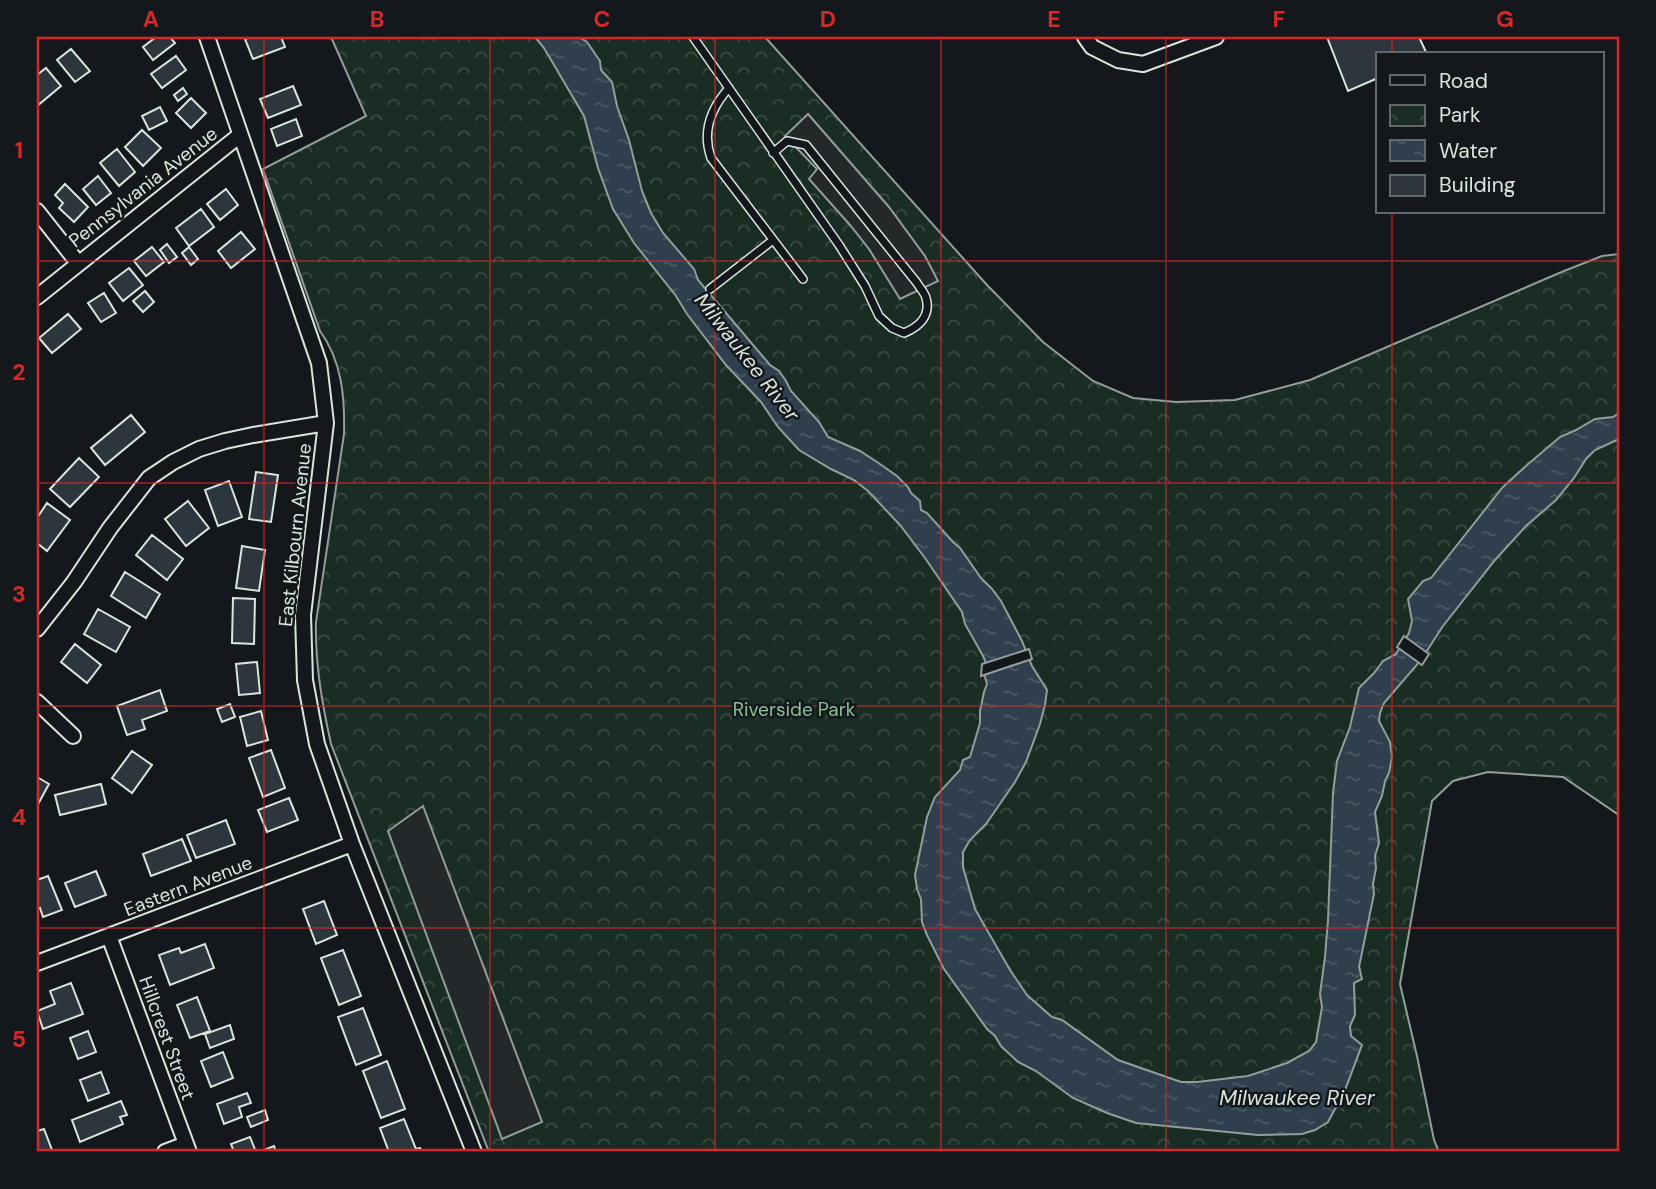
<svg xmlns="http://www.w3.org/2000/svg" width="1656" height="1189" font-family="'DM Sans',sans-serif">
<defs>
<pattern id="park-crowns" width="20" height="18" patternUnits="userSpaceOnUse" patternTransform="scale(1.75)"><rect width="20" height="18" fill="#1a2d24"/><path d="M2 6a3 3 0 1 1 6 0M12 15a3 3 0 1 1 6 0" fill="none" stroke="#3b4b43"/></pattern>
<pattern id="water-ripples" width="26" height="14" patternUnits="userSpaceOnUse" patternTransform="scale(1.75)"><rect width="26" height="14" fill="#2f3f4d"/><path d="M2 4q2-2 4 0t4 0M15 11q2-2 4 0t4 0" fill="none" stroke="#4c5b66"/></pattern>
</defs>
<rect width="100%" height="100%" fill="#14181c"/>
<path fill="url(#park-crowns)" stroke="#939e99" stroke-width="2" d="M331 37H765L987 285 1043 342 1093 381 1133 398 1176 402 1235 400 1310 380 1564 271 1602 256 1619 254V815L1563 777 1488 772 1453 781 1432 801 1400 984 1417 1056 1434 1140 1439 1152H489L331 744C322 703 315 664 316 622L344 434C345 398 342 361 320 331L263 169 366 116Z"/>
<path fill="#24282b" stroke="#939e99" stroke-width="2" d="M808 114 889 207 925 256 938 281 900 299 869 249 850 225 809 179 817 169 785 136Z
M423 806 542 1122 502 1139 388 831Z"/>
<path fill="url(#water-ripples)" stroke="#939e99" stroke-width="2" d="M535 37H579L587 42 600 61 601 70 612 82 617 106 629 140 642 191 651 213 663 233 694 269 698 280 770 365 779 371 786 381 791 391 819 422 828 437 860 451 877 462 897 476 908 487 911 493 920 501 921 510 927 513 953 542 960 548 981 578 992 589 1001 601 1022 641 1032 666 1047 690 1045 705 1040 724 1026 762 1015 782 986 824 970 840 963 852V867L975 909 1010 970 1027 995 1052 1017 1062 1020 1118 1060 1181 1082H1197L1248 1076 1287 1063 1309 1051 1316 1042 1322 1007 1320 994 1325 957 1328 920 1333 793 1337 761 1350 727 1359 688 1374 673 1383 661 1396 654 1409 633 1412 621 1408 599 1423 581 1431 578 1502 488 1527 465 1560 437 1576 430 1595 419 1613 417 1619 413V439L1595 450 1586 459 1574 478 1556 500 1526 526 1495 560 1443 626 1421 660 1384 703 1380 713 1379 721 1390 742 1392 757 1389 773 1385 781 1382 796 1375 812 1379 843 1375 856 1376 868 1373 884 1374 894 1359 967 1362 979 1354 983 1355 1015 1350 1026 1351 1036 1362 1045 1345 1090 1328 1122 1315 1130 1302 1134 1258 1135 1136 1123 1107 1113 1073 1098 1036 1071 1018 1062 1001 1046 995 1036 987 1029 944 969 927 935 922 922 921 899 917 889 915 875 927 817 935 797 960 770 963 760 970 757 980 723V711L984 692 987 684 984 674 986 663 983 656 965 624 962 612 925 558 900 525 868 491 854 480 831 469 799 450 778 427 761 402 726 365 687 314 676 296 634 243 613 209 598 168 584 116 544 48Z"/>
<path fill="#14181c" stroke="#939e99" stroke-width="2" d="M1404 636 1429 654 1422 665 1397 647Z
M1029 649 1032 659 981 676 982 664Z"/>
<path fill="#2c363c" stroke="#d8e6dc" stroke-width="2" d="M156 37H170L175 43 153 60 143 47Z
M251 37H281L285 47 253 59 245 39Z
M1327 37H1419L1426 52 1421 54H1378V78L1348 91Z
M71 49 90 71 75 82 57 60Z
M176 56 186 70 162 88 151 74Z
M46 68 61 86 37 106V75Z
M293 86 301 105 268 118 260 99Z
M183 88 187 94 178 101 174 95Z
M191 98 206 113 191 128 176 113Z
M160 107 167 121 149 130 142 116Z
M296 119 302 136 277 146 271 129Z
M142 130 161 148 143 166 125 147Z
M117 149 135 172 119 186 100 163Z
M98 176 111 193 96 205 83 189Z
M65 184 88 207 74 222 59 208 63 203 55 195Z
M226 189 238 205 220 220 207 204Z
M201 209 214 227 189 246 176 228Z
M241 232 255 249 231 268 218 251Z
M167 244 177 257 169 263 160 250Z
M152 247 164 262 146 276 134 261Z
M189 247 198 259 191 265 182 253Z
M129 268 143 285 123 301 109 283Z
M145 291 154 302 143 312 133 301Z
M104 293 116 313 101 322 88 303Z
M68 314 81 329 52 353 39 338Z
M131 415 145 432 105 465 91 448Z
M79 458 99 477 70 507 50 489Z
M256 472 278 475 271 522 249 519Z
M229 481 242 517 218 526 205 490Z
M188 501 209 528 186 546 165 519Z
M47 503 70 520 47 551 37 543V518Z
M152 535 183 559 167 580 136 555Z
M242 546 265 550 259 591 236 588Z
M125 572 160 594 146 618 111 596Z
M233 598 255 599 254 644 232 643Z
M98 609 130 627 116 652 84 634Z
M75 644 101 665 87 683 61 662Z
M257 662 260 693 239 695 236 664Z
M160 690 167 711 142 720 145 729 127 735 117 706Z
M230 704 235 717 222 722 217 709Z
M261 711 268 740 247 746 240 717Z
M271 750 285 788 263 797 249 758Z
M132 751 152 765 132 793 112 778Z
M37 777 49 784 37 806Z
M101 784 106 804 60 815 55 795Z
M289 798 298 820 267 832 258 810Z
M226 820 235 844 196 858 187 835Z
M182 839 191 861 151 876 143 854Z
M96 871 106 895 75 907 65 883Z
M48 876 62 910 43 917 40 908 37 909V880Z
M324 901 337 935 316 944 303 909Z
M205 944 214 968 170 985 159 955 179 948 181 953Z
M343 950 361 996 339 1005 321 958Z
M71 983 83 1014 43 1029 37 1011 55 1004 50 991Z
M197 997 210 1031 190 1038 177 1005Z
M363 1008 381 1055 356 1065 338 1017Z
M230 1025 234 1039 210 1048 205 1034Z
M88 1031 96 1052 78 1059 70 1038Z
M223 1052 233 1078 211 1087 201 1061Z
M387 1061 405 1109 381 1118 363 1071Z
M101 1072 109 1093 88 1101 80 1080Z
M247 1093 251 1103 239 1107 242 1117 224 1124 217 1104Z
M121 1101 127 1115 120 1117 123 1124 80 1142 72 1120Z
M265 1110 268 1120 251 1127 247 1117Z
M404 1119 416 1149 420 1148 422 1152H389L380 1128Z
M44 1129 52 1150 46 1152H37V1131Z
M250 1137 256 1152H234L231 1144Z
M274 1146 276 1152H259Z"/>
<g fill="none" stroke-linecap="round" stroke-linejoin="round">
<g stroke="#d8e6dc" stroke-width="10">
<path id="lane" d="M693 37 839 245 865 286 879 316 892 328 904 333C919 327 931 316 926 298 925 293 919 287 917 283L806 145 787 141 773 153
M729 88C711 108 702 132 711 158L803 279
M710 289 773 240"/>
</g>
<g stroke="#d8e6dc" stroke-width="18">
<path id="street" d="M207 37 319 363 326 423 303 615 305 680 317 744 352 844 474 1152
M1085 37 1092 47 1118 60 1143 64 1216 37
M37 211 78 263
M37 297 240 135
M37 629 74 582 110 528 149 478 173 462 199 449 225 441 253 435 326 423
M37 702 73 736
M109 936 189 1152
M37 963 352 844
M165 1152 186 1144"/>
</g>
<use href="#lane" stroke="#14181c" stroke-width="7"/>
<use href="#street" stroke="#14181c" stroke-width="14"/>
</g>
<path fill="none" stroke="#d62828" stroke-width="2" stroke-opacity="0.55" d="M264 37V1152M490 37V1152M715 37V1152M941 37V1152M1166 37V1152M1392 37V54M1392 212V1152M37 261H1619M37 483H1619M37 706H1619M37 928H1619"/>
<g text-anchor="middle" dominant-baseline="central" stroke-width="5" stroke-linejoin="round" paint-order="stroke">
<g font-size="19" fill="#d8e6dc" stroke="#14181c">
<text transform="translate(143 187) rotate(-38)">Pennsylvania Avenue</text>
<text transform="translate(295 535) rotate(-84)">East Kilbourn Avenue</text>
<text transform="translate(188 886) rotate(-21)">Eastern Avenue</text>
<text transform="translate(167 1038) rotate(70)">Hillcrest Street</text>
</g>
<g font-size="19" fill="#8ac095" stroke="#14181c">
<text x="794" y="709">Riverside Park</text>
</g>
<g font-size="21" font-style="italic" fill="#d8e6dc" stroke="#14181c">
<text transform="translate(747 357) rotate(52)">Milwaukee River</text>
<text x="1297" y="1098">Milwaukee River</text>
</g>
</g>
<rect width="1656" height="1189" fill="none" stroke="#14181c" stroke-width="77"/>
<rect x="1376" y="52" width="228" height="161" fill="#14181c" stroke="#626a69" stroke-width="2"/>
<rect x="1390" y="75" width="35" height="10" fill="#14181c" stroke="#626a69" stroke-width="2"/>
<text x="1439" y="88" font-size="21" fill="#d8e6dc">Road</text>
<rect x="1390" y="105" width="35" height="21" fill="url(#park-crowns)" stroke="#626a69" stroke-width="2"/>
<text x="1439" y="122" font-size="21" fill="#d8e6dc">Park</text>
<rect x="1390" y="140" width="35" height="21" fill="url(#water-ripples)" stroke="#626a69" stroke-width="2"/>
<text x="1439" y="158" font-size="21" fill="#d8e6dc">Water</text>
<rect x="1390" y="175" width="35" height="21" fill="#2c363c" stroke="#626a69" stroke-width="2"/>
<text x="1439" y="192" font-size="21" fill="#d8e6dc">Building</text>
<rect x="38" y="38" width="1580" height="1112" fill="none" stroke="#d62828" stroke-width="2.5"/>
<g font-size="23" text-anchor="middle" font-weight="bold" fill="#d62828">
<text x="151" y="27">A</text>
<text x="377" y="27">B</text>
<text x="602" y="27">C</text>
<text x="828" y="27">D</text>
<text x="1054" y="27">E</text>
<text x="1279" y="27">F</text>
<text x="1505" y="27">G</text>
<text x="19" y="158">1</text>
<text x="19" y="380">2</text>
<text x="19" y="602">3</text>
<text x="19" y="825">4</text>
<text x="19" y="1047">5</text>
</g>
</svg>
